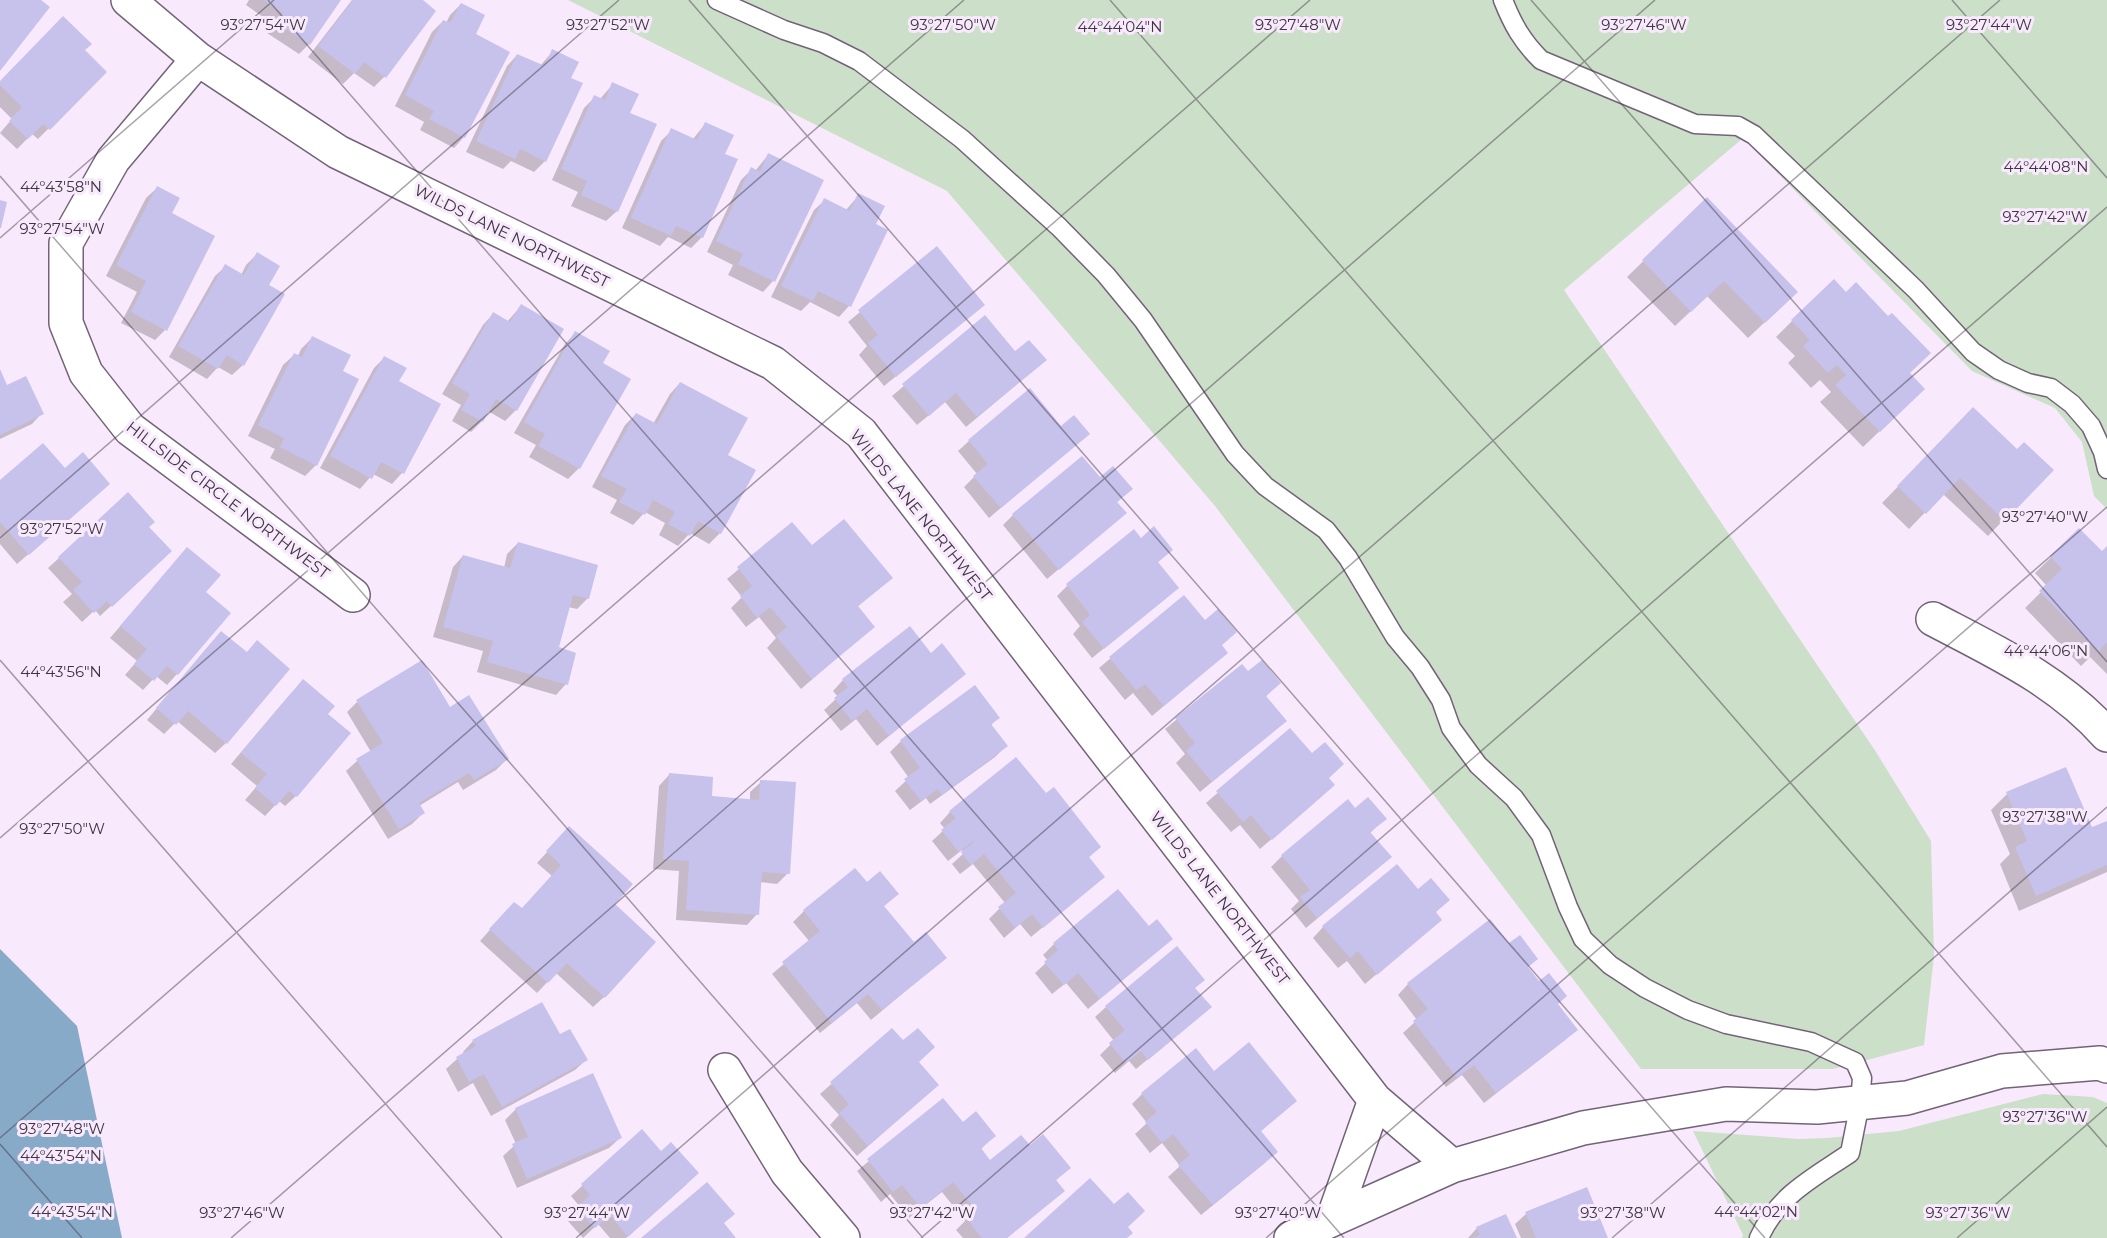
<svg xmlns="http://www.w3.org/2000/svg" width="2107" height="1238" font-family="Montserrat,sans-serif">
<rect width="100%" height="100%" fill="#f8e9fc"/>
<path fill="#ccdfc9" d="M568 0H2107V509L2094 496 2082 442 2055 408 1972 371 1743 138 1564 290 1876 752 1931 841 1934 956 1924 1045 1833 1069H1641L1215 506 947 191Z
M2043 1094 2093 1097 2107 1103V1238H1742L1743 1235 1693 1131 1799 1139 1827 1138 1899 1131Z"/>
<path fill="#88aac9" d="M0 949 77 1026 122 1238H0Z"/>
<path fill="#0003" d="M249 0H339L309 44 299 54 267 33 273 24 246 5Z
M352 0H421L384 77 374 87 354 73 343 84 308 57Z
M461 4 474 35 464 137 454 148 420 130 424 122 395 106 432 32 443 21 446 23 450 15Z
M83 50 105 72 38 139 32 134 17 149 0 133 12 119 0 107V83Z
M553 51 569 79 545 161 534 172 511 161 503 169 466 152 507 66 517 55 540 66Z
M613 84 628 113 617 211 606 221 571 206 578 192 552 180 584 108 595 97 600 99Z
M705 124 723 154 702 237 691 248 668 237 660 246 622 228 661 141 672 130 693 139Z
M768 155 773 281 763 292 728 275 733 265 707 252 741 180 752 169 755 171Z
M157 188 170 214 165 330 155 340 121 323 137 292 106 276 146 198Z
M859 195 874 225 849 306 839 317 810 302 801 311 771 297 814 210 825 200 846 210Z
M1707 199 1780 308 1748 338 1707 296 1675 326 1627 277Z
M937 248 972 315 884 386 859 355 867 346 848 322Z
M257 254 267 286 243 365 232 375 218 367 207 379 169 357 215 276 226 266 241 275 246 265Z
M1846 294 1888 318 1908 374 1907 405 1863 447 1820 402 1831 392 1820 380 1811 388 1788 363 1795 356 1776 337 1792 321Z
M521 306 516 410 505 421 488 411 482 421 471 432 452 421 461 405 442 394 483 325 493 314 507 322Z
M985 317 1015 353 1034 370 966 427 945 402 917 425 892 396Z
M575 333 601 364 629 380 579 468 568 479 529 457 536 445 514 433 565 344Z
M312 338 341 371 316 465 305 476 270 458 275 449 248 436 283 365 294 355 298 356 301 349Z
M384 358 397 382 439 405 402 473 392 484 373 474 360 489 320 468 374 368Z
M0 372 7 387 42 413 32 424 0 439Z
M680 383 726 456 720 533 709 544 690 533 678 546 659 535 665 523 645 512 633 525 610 513 617 500 592 487 625 425 636 414 653 424 670 394Z
M1958 425 2052 470 1988 536 1943 494 1909 529 1882 503Z
M1061 428 1088 434 989 518 964 487 977 474 958 451 969 441Z
M65 470 98 494 17 564 0 544V482Z
M1099 479 1131 489 1116 503 1125 513 1047 579 1003 525 1013 515Z
M792 524 811 547 880 588 857 607 873 627 801 689 767 648 776 638 759 617 746 627 731 608 742 597 727 579Z
M147 527 159 562 100 616 95 610 82 622 63 602 72 594 48 568 59 558Z
M2079 530 2102 553 2107 548V674L2090 657 2081 666 2025 608 2047 586 2035 573Z
M1141 540 1171 550 1157 563 1166 598 1092 658 1073 634 1080 626 1057 596 1067 586Z
M518 543 588 598 577 609 568 607 557 648 566 684 556 695 477 672 483 651 433 637 453 567 463 556 504 568 507 554Z
M187 549 204 593 177 674 167 685 156 676 143 690 125 675 137 661 110 638Z
M1183 597 1221 646 1215 663 1152 716 1133 693 1125 700 1099 668Z
M211 643 226 743 215 753 177 721 164 734 147 720Z
M931 655 964 674 877 746 856 719 841 731 824 710 838 697 833 691 843 680Z
M1242 666 1248 673 1279 683 1265 697 1285 721 1200 792 1176 763 1185 754 1165 729Z
M292 692 326 715 296 796 285 806 279 801 265 816 245 800 257 786 231 764Z
M357 702 507 759 496 770 463 790 458 782 419 806 423 813 412 824 388 839 346 771 357 761 371 752 347 712Z
M998 718 990 726 1006 746 995 757 930 804 926 798 910 810 895 791 909 778 890 752 901 741Z
M1290 730 1328 778 1322 796 1260 849 1240 825 1231 832 1206 803Z
M669 775 710 798 750 801V792L761 782 788 873 777 884 760 882 757 914 747 925 676 920 679 871 653 869 659 786Z
M2007 794 2091 829 2107 823V872L2019 911 2000 864 2010 854 1991 810Z
M1046 795 1099 847 1088 858 1103 877 1031 937 1020 924 1004 938 989 919 1005 903 973 864 960 874 952 864 964 853 962 850 948 861 932 841 945 829 940 823 950 812Z
M1354 810 1385 819 1370 833 1379 867 1306 928 1291 909 1299 901 1271 867 1282 856Z
M559 839 613 904 604 997 593 1007 556 973 537 993 480 941 504 914 521 910 552 876 537 863Z
M866 884 897 894 883 907 913 944 945 958 871 1020 857 1003 820 1033 772 974 810 942 793 922 804 911Z
M1434 913 1440 920 1365 984 1347 961 1338 968 1313 938 1323 927Z
M1149 928 1171 939 1088 1009 1066 983 1052 994 1035 973 1048 961 1043 955 1054 944Z
M1509 945 1536 959 1527 968 1576 1029 1565 1040 1484 1103 1462 1075 1446 1087 1403 1033 1417 1020 1398 995 1408 984Z
M1194 988 1199 1017 1136 1069 1129 1061 1115 1073 1100 1055 1114 1041 1095 1017 1106 1007Z
M892 1030 917 1062 926 1095 857 1156 830 1125 839 1115 820 1094Z
M559 1036 586 1060 575 1070 491 1116 473 1083 458 1092 446 1069 457 1059 464 1054 463 1052 473 1041Z
M1214 1073 1295 1101 1260 1132 1266 1162 1201 1215 1168 1177 1180 1166 1162 1143 1150 1153 1135 1134 1147 1123 1132 1104 1142 1094Z
M942 1100 962 1125 994 1136 980 1150 990 1162 1029 1147 1069 1168 1055 1181 1063 1191 1007 1238H963L956 1230 965 1221 942 1192 909 1218 890 1194 881 1202 857 1171Z
M516 1109 620 1138 609 1148 517 1188 503 1156 516 1144 505 1120Z
M642 1131 687 1184 626 1238H610L598 1224 583 1238 567 1220 580 1207 571 1196Z
M1526 1214 1607 1238H1521L1515 1224Z
M1477 1228 1515 1238H1468Z"/>
<path fill="#c6c2ec" d="M0 0H41L50 7 0 71Z
M264 0H341L310 45 277 22 283 13Z
M353 0H423L436 11 386 78 364 62 355 74 318 46Z
M461 3 485 15 476 34 510 52 465 138 429 119 434 111 405 95 443 20 450 23Z
M63 16 92 44 85 50 107 72 50 130 43 124 28 139 9 121 22 107 0 85V81Z
M552 49 579 62 571 78 583 83 546 162 520 149 515 159 476 141 517 54 545 66Z
M612 82 639 94 630 113 657 124 618 212 581 195 587 181 561 169 594 95 605 100Z
M705 122 734 135 725 154 738 159 703 238 676 226 671 236 631 218 671 128 697 140Z
M768 153 824 180 775 282 738 264 743 254 716 241 751 167 760 172Z
M157 186 180 198 172 213 215 236 167 331 131 312 146 281 116 265Z
M858 193 885 206 876 224 888 230 851 307 818 291 813 301 781 286 824 198 850 211Z
M1707 197 1798 292 1765 323 1724 281 1691 312 1642 260Z
M0 200 7 202 1 228H0Z
M937 246 985 305 896 377 868 343 878 335 858 310Z
M257 252 280 266 269 285 285 294 244 366 227 355 218 369 178 346 225 264 244 275Z
M1834 279 1846 292 1856 282 1888 316 1892 313 1931 353 1910 373 1925 389 1880 432 1835 385 1846 375 1837 365 1828 373 1803 346 1810 340 1791 320Z
M521 304 564 329 517 411 496 399 483 422 461 410 470 394 452 383 493 312 510 322Z
M985 315 1015 351 1029 340 1047 360 977 417 956 393 929 416 902 384Z
M575 331 610 351 603 363 631 379 580 469 538 446 545 434 524 422Z
M312 336 351 355 343 371 359 379 317 466 280 447 284 438 258 425 294 353 302 357Z
M384 356 407 368 399 381 441 404 404 474 381 462 372 479 330 456Z
M0 369 7 385 26 376 44 414 0 435Z
M680 382 748 418 728 455 756 470 721 534 698 521 690 536 668 524 675 512 653 500 645 515 619 502 627 489 601 476 636 413 657 424Z
M1030 388 1061 426 1074 415 1090 434 1001 508 973 476 988 464 968 440Z
M1973 407 2017 449 2024 442 2054 470 2005 521 1960 478 1926 514 1897 486Z
M43 443 65 468 83 452 110 484 29 555 0 522V480Z
M1082 456 1100 477 1113 466 1133 489 1117 502 1127 513 1059 570 1012 514Z
M128 492 155 522 149 527 172 551 112 607 107 601 94 613 73 590 82 582 58 557Z
M844 519 893 578 858 606 875 627 812 679 776 636 787 627 770 607 757 618 740 596 752 586 737 567 792 522 812 545Z
M1154 526 1173 550 1158 562 1179 588 1104 649 1082 622 1090 615 1066 584 1134 529 1141 538Z
M2079 528 2102 551 2107 546V642L2098 652 2039 591 2062 569 2050 556Z
M518 542 598 565 589 599 573 595 559 647 576 653 568 685 487 662 493 641 443 627 463 555 510 568Z
M187 547 221 575 206 592 231 613 178 675 167 666 154 681 134 664 147 649 120 626Z
M1184 595 1205 620 1218 609 1237 632 1222 645 1228 653 1164 706 1145 684 1136 690 1109 657Z
M910 626 931 653 942 643 966 674 889 736 867 709 852 721 834 698 848 687 842 679Z
M221 631 247 652 257 640 290 669 227 744 188 711 176 725 156 708Z
M422 660 450 707 469 695 509 759 474 780 469 773 419 803 425 813 399 829 356 759 383 743 356 700Z
M1262 660 1281 683 1266 696 1287 721 1212 782 1186 751 1195 743 1175 718 1242 664 1248 671Z
M303 679 335 706 328 714 351 733 297 797 289 791 276 806 255 788 267 774 241 753Z
M975 685 1000 718 991 724 1008 746 942 795 938 789 921 801 904 779 920 768 900 740Z
M1290 728 1312 753 1325 742 1344 764 1329 778 1335 785 1272 840 1251 815 1243 822 1216 791Z
M1016 757 1046 793 1054 787 1101 847 1089 857 1105 877 1043 928 1032 914 1015 928 998 907 1016 893 984 854 971 865 961 852 974 842 973 841 959 852 941 830 956 818 949 811Z
M2066 767 2092 827 2107 821V865L2036 896 2015 847 2027 841 2006 792Z
M669 773 713 777 712 796 759 800 760 780 796 782 790 874 762 872 759 915 686 910 689 861 663 859Z
M1368 797 1387 819 1370 832 1392 857 1317 918 1300 897 1310 890 1281 855 1348 799 1355 808Z
M569 826 633 884 615 904 656 942 605 998 567 963 548 983 489 929 514 902 522 908 561 865 546 851Z
M1397 864 1418 889 1431 878 1450 900 1436 912 1442 920 1377 975 1358 951 1350 958 1322 926Z
M855 868 867 882 880 871 899 894 884 906 914 942 926 932 947 958 882 1010 868 994 832 1023 782 962 820 931 803 910Z
M1118 889 1149 926 1157 919 1173 939 1100 999 1078 973 1064 985 1044 962 1058 950 1053 943Z
M1490 919 1509 943 1520 935 1538 959 1528 967 1539 981 1549 973 1567 996 1558 1004 1578 1030 1496 1093 1474 1065 1457 1078 1413 1021 1428 1009 1407 983Z
M1177 946 1205 980 1195 988 1212 1007 1148 1060 1141 1051 1126 1063 1109 1043 1125 1030 1105 1006Z
M542 1002 560 1034 570 1029 588 1060 502 1107 484 1074 469 1082 456 1057 476 1046 472 1040Z
M892 1028 903 1040 918 1028 935 1047 919 1062 939 1085 868 1146 839 1113 849 1104 830 1082Z
M1249 1042 1297 1101 1261 1131 1278 1152 1213 1205 1178 1165 1190 1155 1173 1134 1162 1143 1145 1122 1157 1112 1141 1093 1196 1048 1214 1071Z
M593 1073 622 1138 527 1179 512 1144 528 1137 515 1108Z
M943 1098 963 1122 976 1111 996 1136 981 1148 990 1160 1021 1135 1030 1145 1043 1134 1071 1168 1056 1180 1065 1191 1007 1238H982L966 1218 976 1210 953 1182 921 1208 902 1185 893 1192 867 1159Z
M642 1129 661 1151 671 1142 699 1173 628 1237 610 1215 595 1228 576 1208 590 1195 581 1184Z
M1090 1178 1114 1204 1128 1192 1145 1211 1128 1227 1133 1233 1127 1238H1024Z
M707 1182 735 1214 724 1223 736 1238H641Z
M1587 1187 1608 1238H1536L1525 1212Z
M1506 1214 1517 1238H1473L1480 1235 1476 1227Z"/>
<g fill="none" stroke-linecap="round" stroke-linejoin="round">
<g stroke="#736377" stroke-width="21">
<path id="service" d="M717 0 784 30 823 43 859 61 962 139 1059 227 1106 275 1143 320 1235 454 1265 486 1326 530 1348 558 1395 637 1420 667 1441 700 1451 728 1478 765 1514 798 1541 835 1568 907 1583 939 1610 965 1645 988 1688 1010 1726 1024 1811 1042 1855 1062 1862 1078 1860 1103 1850 1153C1813 1178 1778 1195 1759 1238
M1503 0C1513 25 1522 41 1541 60L1695 124 1738 126 1754 135 1916 290 1973 352 1999 370 2028 383 2051 388 2072 404 2091 426 2103 452 2107 469"/>
</g>
<g stroke="#736377" stroke-width="36">
<path id="minor" d="M128 0 198 59 338 152 773 363 861 433 1375 1100 1452 1166
M198 59 113 160 66 243V323L86 373 130 429 353 595
M1933 619C1996 652 2059 681 2107 735
M725 1070 787 1172 843 1238
M1333 1219 1375 1100
M1291 1238 1452 1166 1583 1128 1726 1104 1817 1107 1907 1098 2002 1071 2100 1063 2107 1066"/>
</g>
<use href="#service" stroke="#fff" stroke-width="18"/>
<use href="#minor" stroke="#fff" stroke-width="33"/>
</g>
<path fill="none" stroke="#3e3640" stroke-width="1.5" stroke-opacity="0.45" d="M268 0 1344 1238M689 0 1765 1238M1110 0 2107 1147M1531 0 2107 662M1952 0 2107 178M0 176 923 1238M0 238 274 0M0 538 619 0M0 660 502 1238M0 838 964 0M0 1138 1310 0M0 1144 82 1238M231 1238 1655 0M576 1238 2000 0M921 1238 2107 207M1266 1238 2107 507M1612 1238 2107 807M1957 1238 2107 1107"/>
<g text-anchor="middle" dominant-baseline="central" stroke-width="6" stroke-linejoin="round" paint-order="stroke">
<g font-size="16" fill="#3e3640" stroke="#f8e9fc">
<text transform="translate(512 236) rotate(26)">WILDS LANE NORTHWEST</text>
<text transform="translate(228 500) rotate(37)">HILLSIDE CIRCLE NORTHWEST</text>
<text transform="translate(921 515) rotate(51)">WILDS LANE NORTHWEST</text>
<text transform="translate(1220 898) rotate(52)">WILDS LANE NORTHWEST</text>
</g>
</g>
<g font-size="15" text-anchor="middle" fill="#3e3640" stroke="#f8e9fc" stroke-width="6" stroke-linejoin="round" paint-order="stroke">
<text x="263" y="30">93°27'54"W</text>
<text x="608" y="30">93°27'52"W</text>
<text x="953" y="30">93°27'50"W</text>
<text x="1298" y="30">93°27'48"W</text>
<text x="1644" y="30">93°27'46"W</text>
<text x="1989" y="30">93°27'44"W</text>
<text x="1120" y="32">44°44'04"N</text>
<text x="2046" y="172">44°44'08"N</text>
<text x="61" y="192">44°43'58"N</text>
<text x="2045" y="222">93°27'42"W</text>
<text x="62" y="234">93°27'54"W</text>
<text x="2045" y="522">93°27'40"W</text>
<text x="62" y="534">93°27'52"W</text>
<text x="2046" y="656">44°44'06"N</text>
<text x="61" y="677">44°43'56"N</text>
<text x="2045" y="822">93°27'38"W</text>
<text x="62" y="834">93°27'50"W</text>
<text x="2045" y="1122">93°27'36"W</text>
<text x="62" y="1134">93°27'48"W</text>
<text x="61" y="1161">44°43'54"N</text>
<text x="72" y="1217">44°43'54"N</text>
<text x="1756" y="1217">44°44'02"N</text>
<text x="242" y="1218">93°27'46"W</text>
<text x="587" y="1218">93°27'44"W</text>
<text x="932" y="1218">93°27'42"W</text>
<text x="1278" y="1218">93°27'40"W</text>
<text x="1623" y="1218">93°27'38"W</text>
<text x="1968" y="1218">93°27'36"W</text>
</g>
</svg>
